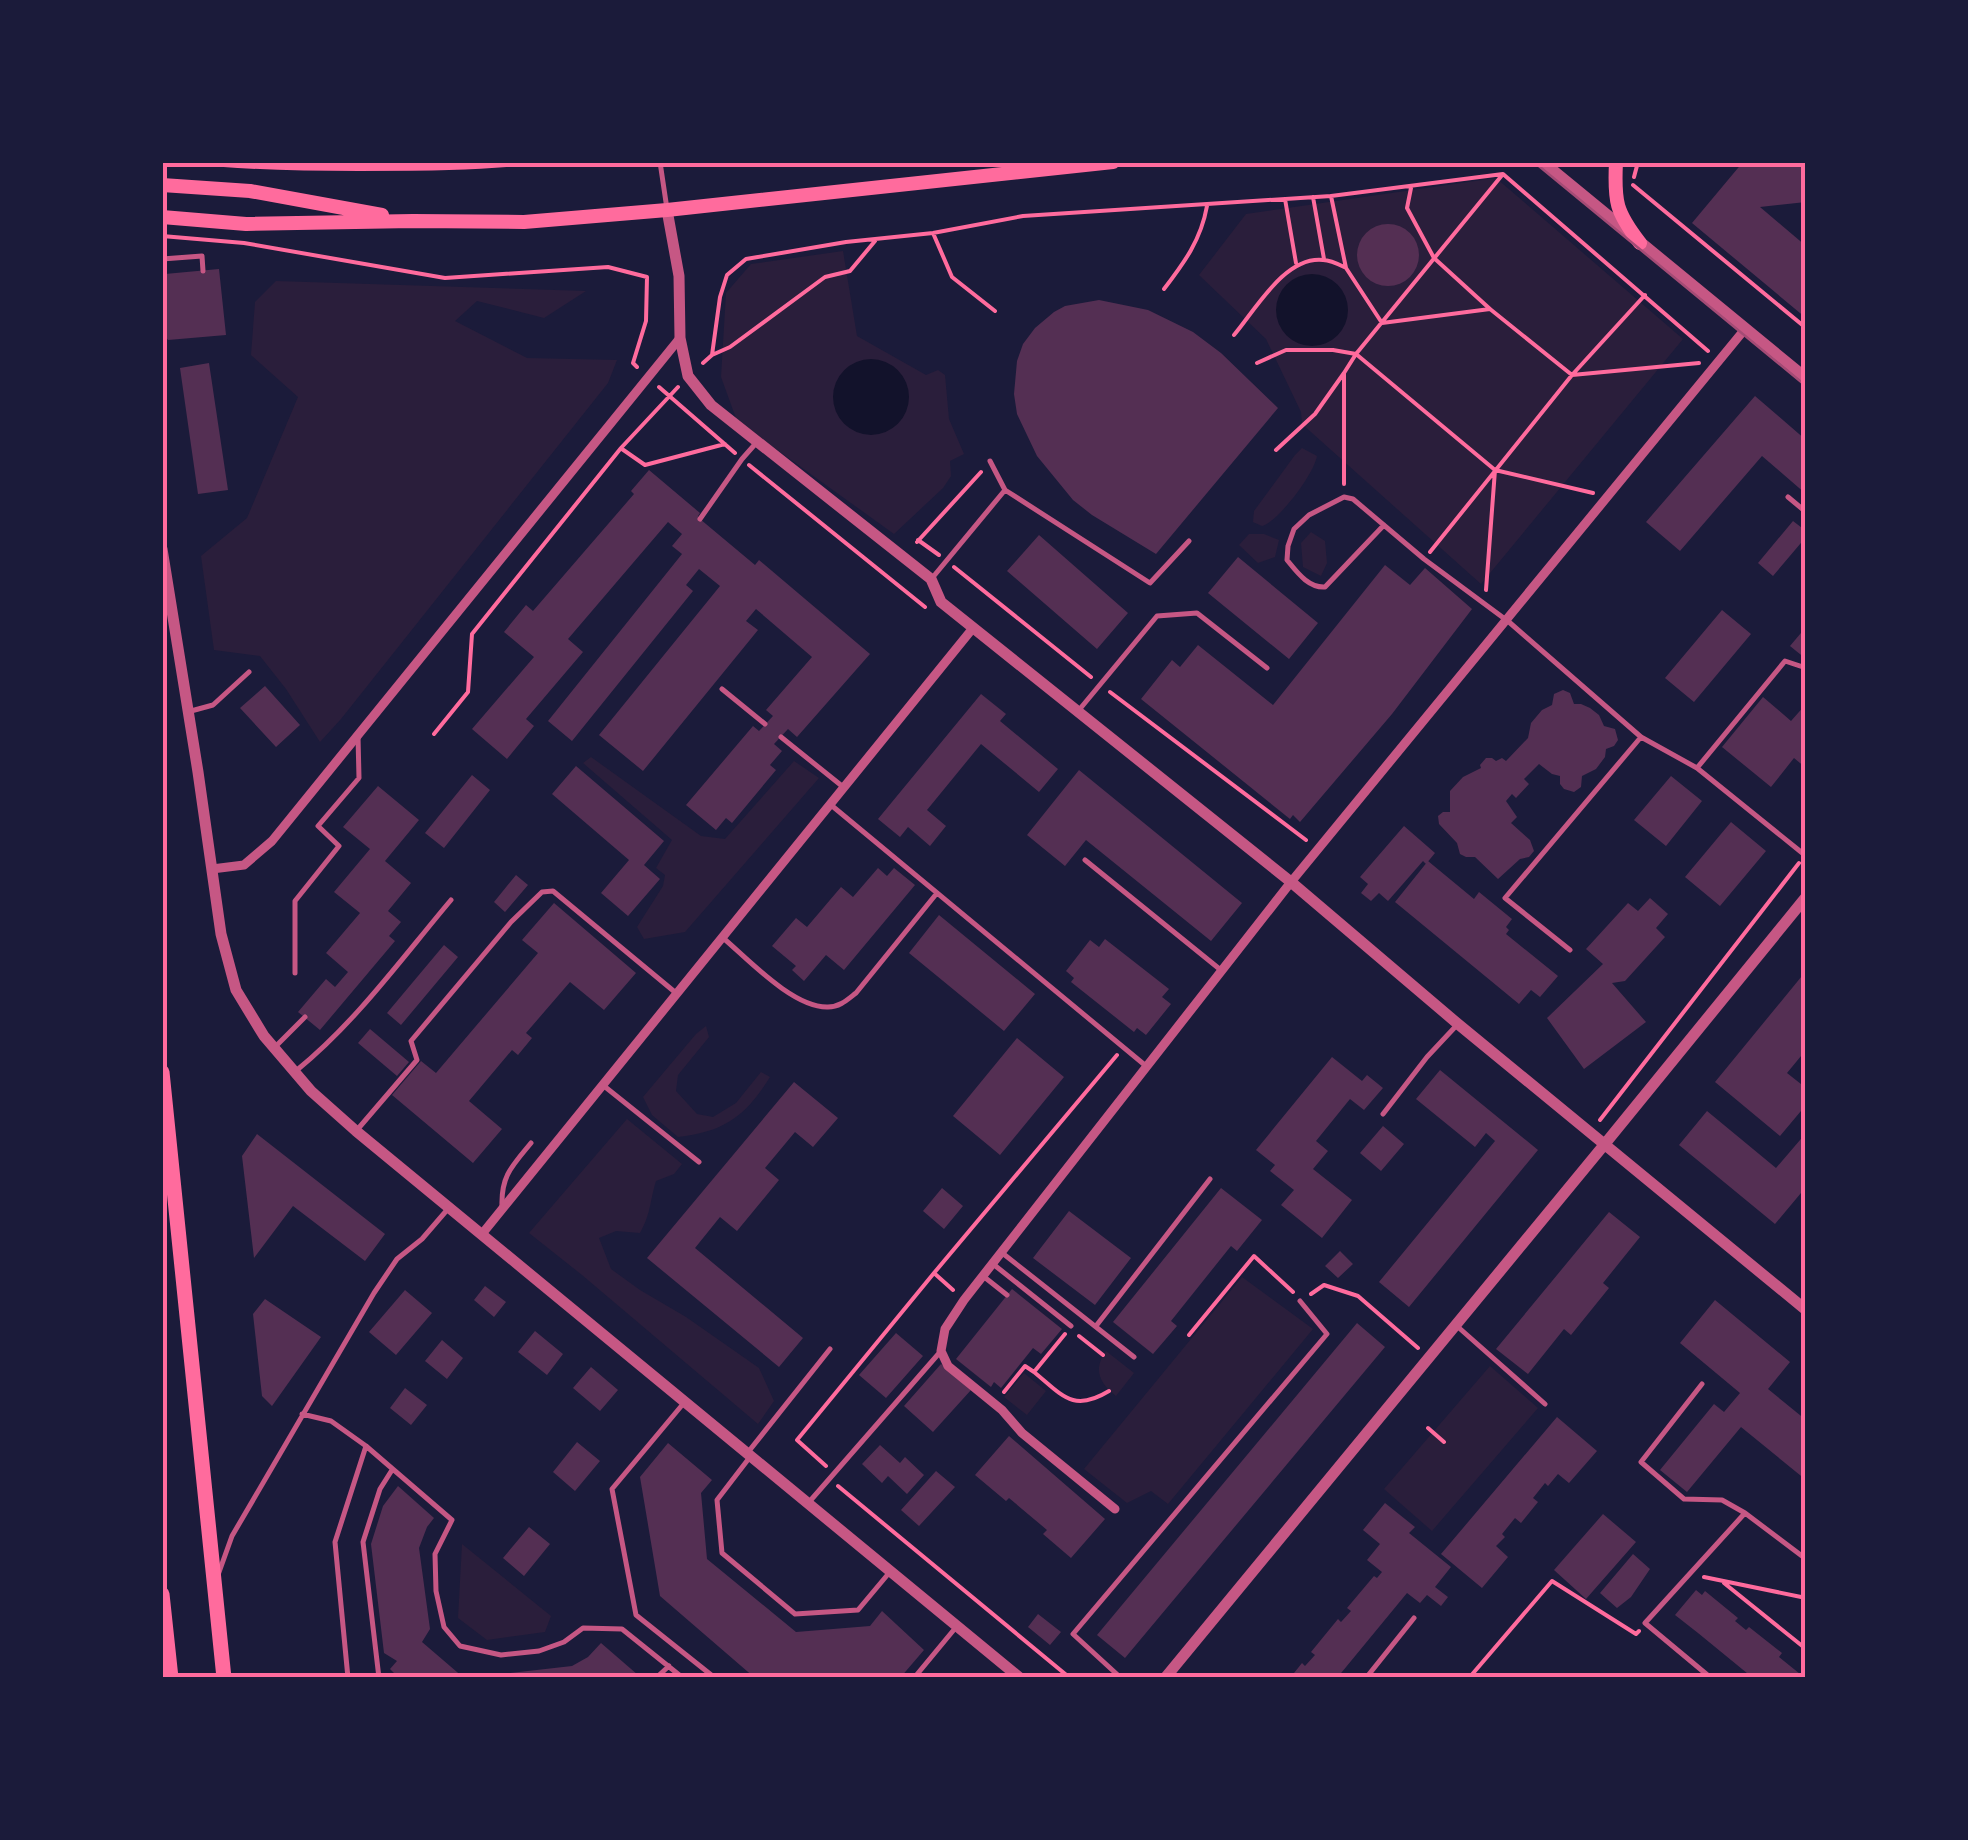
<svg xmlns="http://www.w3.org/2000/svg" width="1968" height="1840" font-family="Mulish,sans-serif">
<rect width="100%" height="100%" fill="#1b1b3a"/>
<path fill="#2a1e3b" d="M1496 178 1683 339 1481 584 1302 424 1301 412 1266 339 1199 275 1246 214Z
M843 251 857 336 926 375 938 370 945 375 949 419 964 454 950 461 951 476 943 488 894 534 737 421 721 377 726 293 751 264Z
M276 281 586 291 544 318 477 301 455 321 527 358 617 360 608 383 341 719 320 742 286 689 260 656 214 650 201 556 247 518 298 397 251 355 255 302Z
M1302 448 1317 456C1314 474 1279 521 1262 526L1253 522 1254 511 1295 455Z
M1311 532 1325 541 1327 563 1321 576 1303 567 1301 543Z
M1249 534H1264L1279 540 1275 557 1258 563 1239 545Z
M591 757 701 836 725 839 794 761 819 778 685 932 644 939 637 927 663 886 665 875 656 868 672 840 583 763Z
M706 1026 709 1037 678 1075 676 1091 697 1114 713 1117 736 1103 761 1072 770 1077C746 1116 724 1132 678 1137L652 1115 643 1097 696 1034Z
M627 1119 682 1164 674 1174 656 1181C650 1200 651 1214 640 1233L616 1231 599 1238 611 1269 640 1290 686 1317 759 1368 774 1401 758 1424 582 1275 529 1233Z
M1242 1277 1313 1329 1168 1504 1151 1491 1127 1503 1084 1469Z
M1106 1351 1134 1373 1116 1396C1099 1383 1093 1369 1106 1351Z
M1490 1366 1538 1408 1432 1531 1384 1489Z
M1024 1373 1046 1391 1027 1415 1004 1397Z
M462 1544 551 1616 545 1632 487 1640 458 1618Z"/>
<path fill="#12122b" d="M1276 310a36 36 0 1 1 72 0a36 36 0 1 1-72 0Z
M833 397a38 38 0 1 1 76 0a38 38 0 1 1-76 0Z"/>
<path fill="#542f53" d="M1743 162H1806V202L1760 207 1806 246V318L1692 223Z
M1357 255a31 31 0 1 1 62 0a31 31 0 1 1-62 0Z
M219 269 226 335 168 340 162 332V289L165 274Z
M1099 300 1148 310 1193 332 1221 353 1278 408 1156 554 1092 515 1073 500 1037 456 1017 414 1014 394 1017 361 1023 344 1035 328 1054 312 1065 306Z
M209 363 228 490 198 494 180 368Z
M1755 396 1806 440V494L1762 456 1680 551 1646 522Z
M649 470 700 513 698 516 700 519 755 565 759 560 870 654 797 737 788 729 774 744 782 751 770 765 776 770 732 823 726 818 716 830 686 805 753 726 759 731 773 716 766 710 812 657 756 609 746 621 758 630 643 771 599 735 720 586 699 569 686 585 693 591 572 741 548 721 682 554 672 546 682 534 668 522 568 639 583 652 526 719 534 726 507 759 472 729 534 657 504 632 526 605 533 611 634 494 631 491Z
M1793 521 1806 531V537L1773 576 1758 563Z
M1039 535 1128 613 1097 649 1007 571Z
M1238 557 1318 623 1289 659 1208 593Z
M1385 565 1410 585 1425 568 1472 609 1392 714 1300 822 1293 815 1290 819 1141 699 1172 660 1180 667 1198 645 1273 705Z
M1722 610 1751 634 1694 702 1665 678Z
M1806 627V659L1790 646Z
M265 686 300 725 276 747 240 708Z
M1563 690 1570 693 1574 704H1581L1590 708 1599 715 1604 726 1615 729 1618 740 1614 746 1606 749 1605 757 1596 769 1582 776 1581 787 1574 792 1564 789 1560 784V776L1552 774 1539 764 1524 779 1529 784 1516 798 1512 794 1506 801 1517 817 1511 823 1530 840 1534 851 1529 857 1520 859 1498 879 1475 857H1466L1460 854 1457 843 1439 824 1438 816 1443 812H1450V791L1463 777 1481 768 1480 765 1486 758H1492L1496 761 1502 758 1506 761 1528 738 1531 723 1542 710 1552 705 1554 694Z
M981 694 1006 714 1000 721 1058 769 1039 792 981 744 927 810 946 826 930 846 908 827 900 837 878 819Z
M1763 697 1791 721 1806 704V768L1794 758 1771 787 1722 747Z
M576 766 664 841 644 865 660 879 628 916 601 893 629 860 552 794Z
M1079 770 1242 903 1211 941 1086 840 1065 866 1027 835Z
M472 775 490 790 444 848 425 833Z
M1671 776 1702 801 1666 846 1634 820Z
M378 786 419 820 385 861 411 883 388 911 401 922 389 936 395 941 320 1030 298 1012 326 979 335 987 348 972 326 953 360 913 334 892 370 849 343 827Z
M1731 822 1766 851 1720 906 1685 877Z
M1404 826 1435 853 1426 864 1423 861 1388 901 1379 893 1371 901 1361 893 1368 884 1360 877Z
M1428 861 1474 899 1479 892 1512 919 1506 927 1509 930 1506 934 1558 976 1540 997 1531 990 1519 1004 1395 902Z
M878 868 887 876 894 868 915 885 844 970 826 955 804 981 792 970 796 966 772 946 796 918 807 927 841 887 853 897Z
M516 875 528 885 505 912 494 902Z
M1650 898 1668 914 1656 928 1665 937 1625 981 1612 983 1646 1022 1584 1069 1547 1018 1603 964 1586 949 1628 903 1638 911Z
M554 903 636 973 604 1010 570 982 526 1033 532 1038 518 1055 512 1050 469 1101 502 1129 473 1163 392 1095 421 1061 436 1073 538 953 522 940Z
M939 915 1035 994 1004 1031 909 953Z
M1105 939 1169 989 1162 997 1171 1004 1146 1035 1137 1028 1134 1032 1071 982 1074 978 1066 971 1090 940 1099 947Z
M444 945 458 957 401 1025 387 1013Z
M1806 971V1050L1787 1073 1806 1088V1105L1780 1136 1715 1082Z
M370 1029 409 1062 397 1076 358 1043Z
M1017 1038 1064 1077 1000 1155 953 1116Z
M1332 1057 1362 1081 1367 1075 1383 1088 1364 1110 1350 1099 1316 1141 1328 1151 1313 1169 1352 1200 1322 1238 1281 1205 1294 1190 1270 1171 1275 1165 1256 1150Z
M1440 1070 1538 1150 1409 1307 1379 1282 1495 1141 1486 1133 1475 1147 1416 1099Z
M794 1082 838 1118 813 1147 795 1132 765 1168 779 1180 737 1231 720 1217 695 1248 803 1338 779 1367 647 1258Z
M1707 1111 1776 1168 1806 1133V1187L1775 1224 1679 1145Z
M1383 1126 1404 1144 1381 1171 1360 1153Z
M257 1134 385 1234 365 1261 293 1206 254 1258 242 1156Z
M942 1188 963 1206 944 1229 923 1211Z
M1221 1188 1262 1220 1237 1251 1231 1246 1171 1321 1177 1326 1153 1354 1113 1322Z
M1069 1211 1131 1258 1095 1305 1033 1258Z
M1609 1212 1640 1237 1603 1283 1609 1288 1571 1335 1564 1329 1528 1374 1496 1349Z
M1340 1251 1353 1264 1338 1278 1325 1266Z
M485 1286 506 1302 494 1317 474 1300Z
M1012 1289 1062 1329 1041 1354 1033 1348 1001 1388 994 1382 991 1387 956 1359Z
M405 1290 432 1313 396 1355 369 1332Z
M265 1299 321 1337 272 1406 262 1396 253 1314Z
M1715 1300 1790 1362 1768 1389 1806 1420V1480L1741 1427 1687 1492 1660 1470 1714 1404 1724 1412 1740 1393 1680 1343Z
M1357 1323 1385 1347 1125 1658 1097 1635Z
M535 1331 563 1354 547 1375 518 1352Z
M896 1333 923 1356 886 1398 859 1375Z
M442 1340 463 1358 447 1379 425 1361Z
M941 1364 971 1390 933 1432 904 1406Z
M591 1367 618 1390 600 1411 573 1388Z
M405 1388 427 1405 411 1425 390 1408Z
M1557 1417 1597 1451 1569 1483 1558 1474 1548 1486 1545 1483 1533 1498 1538 1502 1521 1523 1515 1518 1502 1534 1505 1537 1496 1546 1508 1557 1482 1588 1441 1554Z
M1009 1436 1105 1519 1071 1558 1043 1534 1047 1530 1009 1498 1006 1501 975 1475Z
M577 1442 600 1461 575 1491 553 1472Z
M668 1443 712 1480 701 1493 707 1559 796 1632 870 1626 882 1611 924 1650 900 1678H755L660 1596 640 1477Z
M880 1445 900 1463 905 1457 924 1475 907 1494 888 1476 882 1483 862 1464Z
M936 1471 955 1487 919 1526 901 1510Z
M398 1486 434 1518 427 1527 419 1548 430 1629 422 1642 464 1678H399L390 1669 397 1661 384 1653 371 1544 383 1506Z
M1385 1503 1415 1527 1409 1533 1451 1567 1435 1587 1448 1597 1441 1606 1427 1595 1420 1603 1407 1593 1337 1678H1290L1302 1663 1305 1666 1315 1655 1311 1652 1338 1619 1341 1622 1351 1611 1347 1608 1374 1576 1377 1578 1382 1572 1367 1560 1380 1544 1363 1530Z
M1603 1514 1636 1542 1586 1599 1554 1570Z
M529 1527 550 1544 524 1576 503 1558Z
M1633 1554 1650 1569 1631 1597 1617 1608 1600 1593Z
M1696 1590 1702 1595 1705 1591 1738 1618 1735 1621 1746 1630 1749 1627 1782 1653 1779 1657 1805 1678H1753L1698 1633 1675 1615Z
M1038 1614 1061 1632 1050 1645 1028 1627Z
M601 1643 638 1675 636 1678H493L492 1675 572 1666 588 1657Z"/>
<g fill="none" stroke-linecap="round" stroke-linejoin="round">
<path stroke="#ff6b9d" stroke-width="4" d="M188 162C246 168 302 169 359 169 419 169 479 169 538 162
M1634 177 1638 162
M1633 185 1806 328
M1411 188 1407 208 1434 258 1490 309 1572 375 1699 363
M1331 196 1346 268 1382 323 1490 309
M1313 197 1324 259
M1285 199 1296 263
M933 233 952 277 995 311
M162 236 244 243 445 278 608 267 647 277 646 321 633 363 637 367
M1164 289C1184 263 1201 240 1207 206
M1234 335C1256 309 1285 256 1323 260 1331 260 1340 265 1346 268
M712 355 720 297 727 275 746 259 846 242 933 233 1023 216 1331 196 1503 174 1708 351
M703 363 712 355 730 347 825 277 850 271 875 241
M1257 363 1286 350H1333L1356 354 1495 470
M659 387 735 453
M622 449 645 465 725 444
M1276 450 1315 414 1344 373
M749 465 925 607
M1344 484V373L1356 354 1503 174
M918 540 939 555
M917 542 981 472
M1430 552 1572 375 1645 295
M954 567 1091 677
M1486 590 1495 470 1593 493
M1110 692 1306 840
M434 734 468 692 472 634 621 448 678 387
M1600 1120 1799 863
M953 1290 934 1273 1117 1055
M1311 1294 1324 1285 1358 1296 1418 1348
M1189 1335 1254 1256 1293 1292
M1079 1336 1103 1355
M1034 1372C1062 1395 1073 1413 1109 1391
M1004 1392 1025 1366 1034 1372 1065 1334
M1428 1428 1444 1442
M826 1466 797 1440 934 1273
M838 1486 1070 1678
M1704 1577 1806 1598
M1724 1583 1806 1649
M1469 1678 1552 1581 1636 1634 1639 1631"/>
<path stroke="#c65784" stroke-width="5" d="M660 162 667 209
M162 259 202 256 203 271
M990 461 1005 490 1150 583 1189 541
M1788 497 1806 512
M700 519 742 459 757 442
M1384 525 1325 587C1308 588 1297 572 1287 560L1288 546 1294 529 1309 515 1344 497 1353 499 1424 559 1509 622 1641 737 1505 898 1570 950
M933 577 1005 490
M1806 668 1785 661 1697 768 1806 856
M722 689 765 724
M1079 710 1157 616 1197 613 1267 668
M191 711 213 705 249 672
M781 737 842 786
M1641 737 1697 768
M831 805 1146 1066
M1085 860 1222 971
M722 937C748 959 793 1008 828 1007 840 1007 847 1000 856 993L937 893
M295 973V901L339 846 318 826 359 778 358 736
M275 1047 305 1017
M297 1070C356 1022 402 958 451 900
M604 1086 699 1162
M1383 1114 1427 1057 1456 1026
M357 1130 417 1060 411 1041 511 922 542 892 553 891 676 993
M502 1206C501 1176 512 1166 531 1143
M1001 1252 1134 1357
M993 1264 1071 1326
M983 1276 1007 1295
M1096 1326 1210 1179
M1458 1327 1545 1404
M1702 1384 1641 1462 1684 1499 1722 1500 1745 1513 1806 1559
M683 1404 612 1489 636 1615 715 1678
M302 1414 331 1421 366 1446 452 1520 435 1554 436 1591 444 1627 460 1646 501 1655 539 1651 564 1642 583 1628 622 1629 683 1678
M749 1451 830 1349
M750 1457 717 1500 722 1553 795 1614 858 1610 889 1573
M810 1501 941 1351
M218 1575 232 1536 374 1293 397 1259 422 1239 447 1210
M348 1678 335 1542 366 1446
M379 1678 363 1542 380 1489 392 1470
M656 1678 669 1666
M914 1678 957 1626
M1121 1678 1073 1634 1327 1334 1300 1301
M1366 1678 1414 1618
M1711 1678 1645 1623 1745 1513"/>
<path stroke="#c65784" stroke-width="9" d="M212 869 244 865 272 841 680 338
M482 1234 973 628
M1115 1509 1022 1433 1002 1410 948 1366 941 1351 945 1329 964 1300 1291 882 1745 329"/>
<path stroke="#c65784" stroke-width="11" d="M1543 162 1806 378
M667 210 679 276 680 338 688 376 711 405 931 579 941 602 1291 882 1458 1024 1806 1310
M162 549 198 772 221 934 236 990 264 1036 311 1091 356 1131 1020 1678
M1165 1678 1604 1145 1806 897"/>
<path stroke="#ff6b9d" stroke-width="14" d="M1616 162C1614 202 1616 212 1640 243
M162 185 250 191 382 215
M162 217 246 224 413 221 524 222 667 210 1113 162"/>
<path stroke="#ff6b9d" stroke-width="15" d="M162 1072 224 1678
M162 1594 171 1678"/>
<path stroke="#a44b75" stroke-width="2.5" d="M1534 162 1806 386"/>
</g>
<rect width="1968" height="1840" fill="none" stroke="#1b1b3a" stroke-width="330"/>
<rect x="165" y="165" width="1638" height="1510" fill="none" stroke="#ff6b9d" stroke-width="4"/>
</svg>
